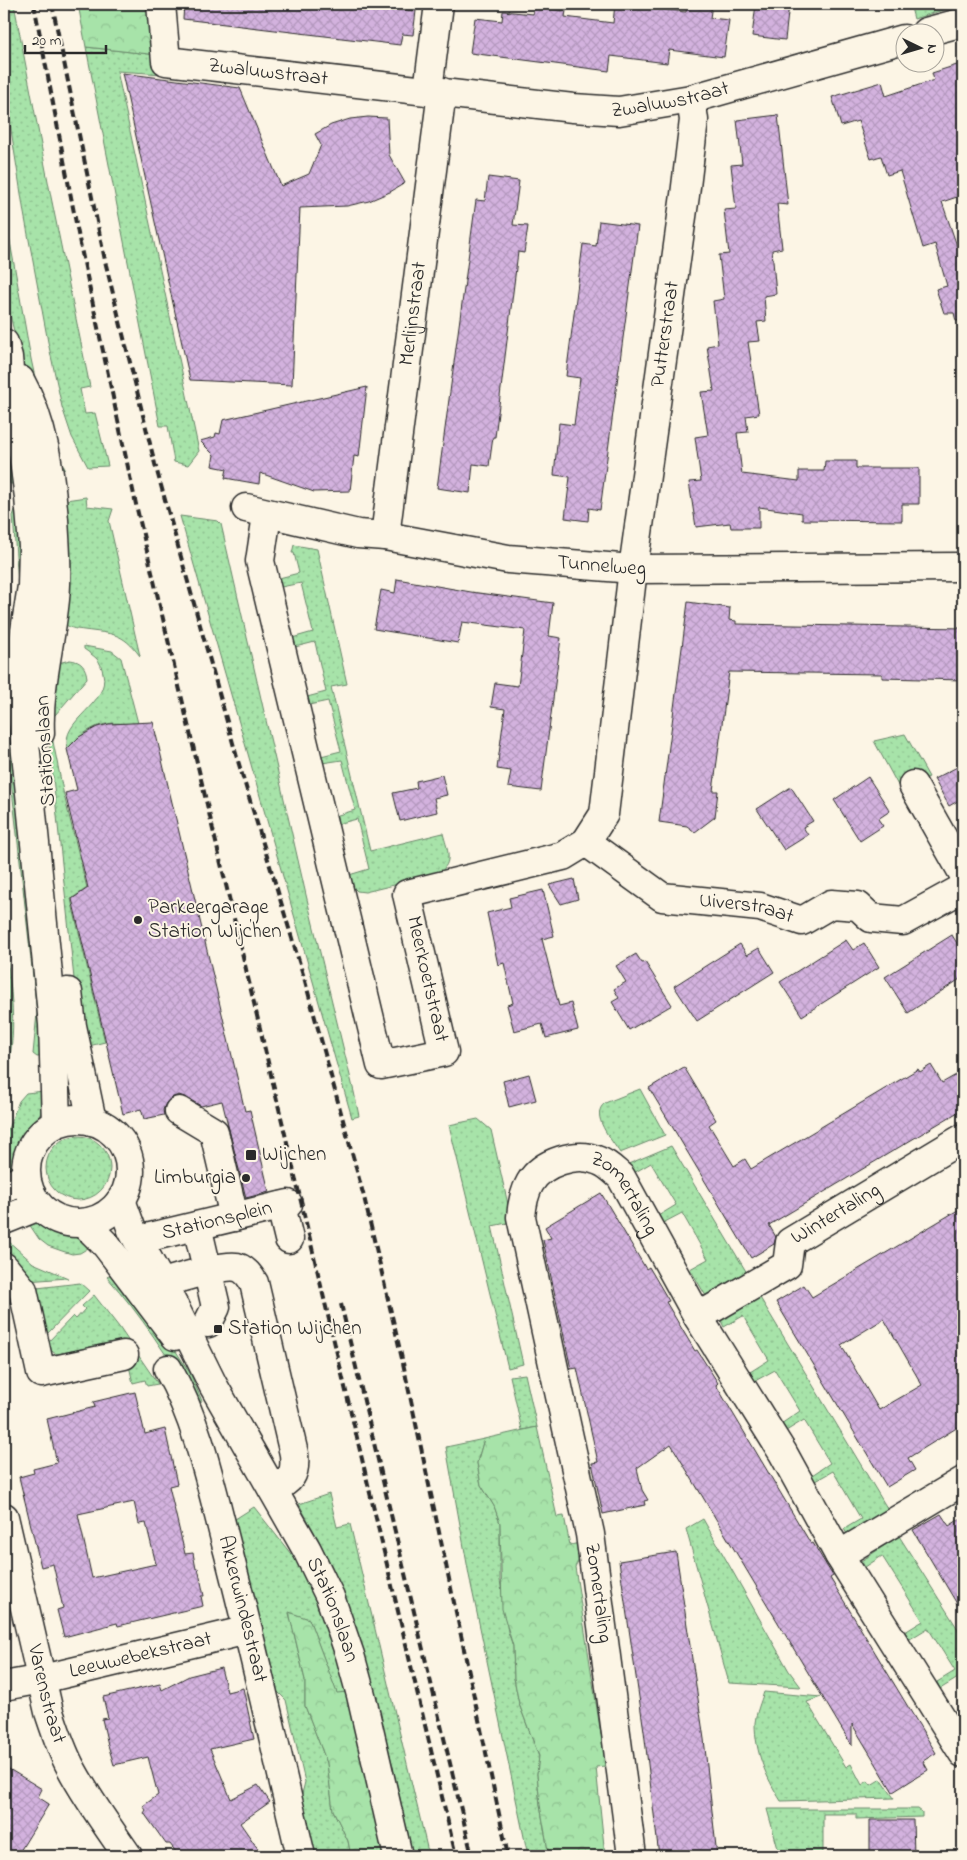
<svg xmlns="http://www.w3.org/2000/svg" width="967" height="1860" font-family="'Indie Flower',sans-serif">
<defs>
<pattern id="grass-dots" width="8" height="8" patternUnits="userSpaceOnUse" patternTransform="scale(1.25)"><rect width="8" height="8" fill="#a7e3a9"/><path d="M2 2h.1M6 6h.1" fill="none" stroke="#90c392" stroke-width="1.8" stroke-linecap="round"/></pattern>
<pattern id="forest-crowns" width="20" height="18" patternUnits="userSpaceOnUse" patternTransform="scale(1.25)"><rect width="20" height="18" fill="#a7e3a9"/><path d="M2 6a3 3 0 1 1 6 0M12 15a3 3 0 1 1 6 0" fill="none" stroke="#90c392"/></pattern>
<pattern id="building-cross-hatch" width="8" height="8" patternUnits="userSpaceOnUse" patternTransform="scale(1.25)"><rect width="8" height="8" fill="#d3b2de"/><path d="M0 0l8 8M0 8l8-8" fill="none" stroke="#b599bf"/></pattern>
</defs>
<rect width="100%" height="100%" fill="#fcf5e5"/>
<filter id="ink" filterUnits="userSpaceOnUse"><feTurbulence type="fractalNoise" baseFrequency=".02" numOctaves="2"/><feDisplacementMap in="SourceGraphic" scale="10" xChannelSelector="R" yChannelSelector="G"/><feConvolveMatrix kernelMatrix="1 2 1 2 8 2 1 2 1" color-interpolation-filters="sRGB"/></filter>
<g filter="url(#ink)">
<path fill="url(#grass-dots)" stroke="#69876a" d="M4 4H14L51 197 90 387 80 389 85 414 95 413 108 466 88 467 72 437 62 407 48 342 24 213 4 85Z
M910 4H962L914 19Z
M86 47 158 55 162 74 117 71 199 451 188 465 174 462 168 426H160Z
M4 208 31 359 41 405 55 448 65 469 61 471C39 409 13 347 4 281 1 258 4 232 4 208Z
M4 395 20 483 10 484 4 446Z
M86 497 87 506 113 509 109 521 140 656C122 632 113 634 84 630 77 629 72 629 66 625L59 501Z
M23 508 48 1056 37 1057 33 1054 37 1013 6 736 5 690 18 583 13 516 15 510Z
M180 516 218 521 221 524 306 895 354 1092 359 1116 352 1118Z
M294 545 317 549 347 684 331 687 370 851 443 833C445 843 453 859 444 868V873L365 892 357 891 352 886 349 875 369 869 357 819 337 824 335 816 355 810 342 760 322 763 321 756 341 751 328 701 309 705 307 697 326 692 315 642 295 647 292 638 313 632 301 583 281 587 279 578 299 573 294 553H292Z
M84 646 112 651 121 658 139 727C109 718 89 725 68 748 59 720 111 704 103 673 102 668 100 662 97 659 93 655 88 652 84 649Z
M70 660C81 661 86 667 87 678L49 722 63 791 87 888 71 899 105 1042 85 1047 78 1017 47 720 58 663Z
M905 734 929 777 901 791 874 741Z
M4 941H5C10 986 20 1034 4 1078Z
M640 1089 665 1135 620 1153C612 1140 589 1115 605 1103Z
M44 1091C45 1118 34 1119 23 1140 15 1154 16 1162 4 1174V1139L19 1101 26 1093Z
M478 1119 491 1130 512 1222 492 1226 523 1364 508 1368 449 1125Z
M46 1168a32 32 0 1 1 64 0a32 32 0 1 1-64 0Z
M671 1146 750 1278 712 1298 706 1296 690 1269 708 1259 682 1213 663 1223 658 1216 676 1205 651 1163 632 1174 626 1165Z
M34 1220 69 1230 93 1245 80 1253 72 1254 62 1251 48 1246 39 1239 27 1221Z
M7 1240 33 1263 68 1278 26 1281 4 1255Z
M116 1270 170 1342 190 1373 202 1401 195 1402C169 1358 141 1315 107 1277Z
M80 1283 89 1291 46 1335 37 1288Z
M94 1295 119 1327 158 1384 147 1386 145 1380 133 1383 123 1340 58 1354C51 1353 49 1348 48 1342L73 1316 76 1319 85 1309 82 1306Z
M759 1296 890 1513 850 1539 844 1529 861 1519 833 1471 815 1481 812 1475 830 1463 804 1420 786 1431 781 1424 800 1411 775 1370 755 1381 750 1372 769 1360 743 1316 724 1327 720 1319Z
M525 1374 537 1427 522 1430 510 1376Z
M484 1439 477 1463 481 1485 494 1506 500 1523V1580L508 1632 513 1646 514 1678 519 1704 539 1757 537 1774 540 1805 549 1856H528L469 1575 446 1447Z
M329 1494 337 1527 350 1524 429 1856H413C393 1769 375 1680 344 1596 333 1564 315 1534 299 1504Z
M254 1507 302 1568 319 1606 347 1692 337 1694 309 1619 289 1613 305 1680V1706L327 1763 333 1810 348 1841 351 1856 314 1855 301 1798 305 1782 286 1700 276 1690 255 1599 250 1598 232 1521Z
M703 1519 789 1671 801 1687 729 1683 686 1529Z
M899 1536 963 1637V1687L958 1678 940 1689 937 1682 955 1671 928 1628 910 1639 905 1632 923 1621 882 1556 865 1567 861 1561Z
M764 1692 821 1697 807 1702 846 1767 851 1764 862 1785 868 1781 871 1785 881 1779 894 1798 781 1801C766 1777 755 1752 755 1723 756 1713 761 1701 764 1692Z
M767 1809H918L922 1812V1817L856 1819V1814H823V1856H780Z"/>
<path fill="url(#forest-crowns)" stroke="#69876a" d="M78 4H152L158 55 86 47Z
M537 1427 557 1517 564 1516 570 1545 580 1543 581 1555 575 1567 601 1735 610 1743 614 1765 596 1767 605 1856H549L540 1805 537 1774 539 1756 519 1704 514 1678 513 1646 502 1609 500 1523 494 1506 481 1485 477 1463 484 1439Z
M289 1612 309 1619 337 1693 347 1692 383 1856H351L348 1841 333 1810 327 1763 305 1706V1680Z"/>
<path fill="url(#building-cross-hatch)" stroke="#2b2b2b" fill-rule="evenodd" d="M184 4H379V6L416 11 413 35 402 34 400 45 183 19Z
M615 4 686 12 687 4H712L710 18 729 20 724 57 669 50 667 63 611 56 609 71 470 53 475 18 502 21 503 11 533 14 534 7 566 11 565 17 613 23Z
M756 4H789L785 40 752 36Z
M963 63V195L942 202 957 246 963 244V320L956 321 954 313H944L936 289 947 286 935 244 923 248 900 171 887 175 881 156 871 159 858 121 841 126 832 97 882 82 886 96 934 80 932 73Z
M122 73 240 88 281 186 309 174 321 145 315 134 331 125 350 119 368 117 387 118 389 155 405 183 390 192 369 201 347 206 300 208 292 385 190 380Z
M778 115 788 205 777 204 782 248 772 250 776 294 764 296 766 321 757 322 760 341 748 342 759 414 746 416 748 432 737 433 742 474 799 481V471H824L825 461H856V468H919V504H902V521L802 520V513L759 507V528H731L730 523 696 527 689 482 701 481 695 437 708 435 701 392 714 391 707 346 718 344 713 301 724 299 719 255 729 254 724 210 736 209 731 165 742 164 737 120Z
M488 177 519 181 513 225 528 226 524 253 518 252 495 437H493L489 466 473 464 470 493 437 488 476 200 485 201Z
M599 221 638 226 600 510 589 508 588 521 565 518 570 477 554 475 559 423 574 425 580 378 566 376 583 244 596 246Z
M367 387 359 457 354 456 350 491 314 492 260 473 259 484 225 478 227 469 212 466 214 455 200 441 215 437 216 433 220 434 223 420Z
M397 579 471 592 553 603 549 636 561 638 541 791 508 787 511 771 497 769 505 709 491 707 495 683 518 686 525 630 462 622 458 643 374 629 381 590 395 593Z
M688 602 730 608 729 620 736 621V624L963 628V680L882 678V674L729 672 713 791H718L715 817 695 832 687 826 659 822Z
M153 722 245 1111 250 1110 269 1192 246 1198 222 1101 201 1106 187 1098 179 1095 171 1098 166 1103 163 1110 164 1115 144 1119 141 1109 123 1114 72 899 88 888 65 793 77 790 67 749 79 737 97 727 109 724Z
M963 764V798L949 806 934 779Z
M442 775 447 795 434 798 437 812 400 821 393 793 417 788 416 781Z
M868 777 890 811 878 819 883 826 860 841 834 800Z
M791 787 813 821 803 827 808 835 784 850 757 809Z
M574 879 578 899 561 904 549 885Z
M543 890 554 936 542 939 559 1006 571 1003 578 1030 546 1038 542 1024 514 1031 507 1005 513 1003 504 963 498 965 487 913 511 907 509 898Z
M952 935 963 953V977L908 1013 885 977Z
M846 940 853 950 864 943 879 967 802 1016 780 982Z
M740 944 747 955 759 948 774 972 697 1021 674 986Z
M636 954 642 963 645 962 672 1005 629 1030 612 1002 619 998 614 989 626 982 616 966Z
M931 1065 942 1083 963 1071V1109L769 1225 776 1237 774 1244 751 1258 649 1088 684 1067 716 1120 709 1125 734 1166 745 1159 751 1169 918 1069 920 1072Z
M529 1074 536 1100 509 1107 503 1081Z
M601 1193 646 1269 649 1267 669 1301 666 1302 695 1351 697 1350 718 1383 716 1385 811 1544 813 1543 833 1576 830 1578 936 1753 923 1761 928 1770 893 1792 852 1724V1746L671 1444 637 1468 642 1490 648 1500 644 1501 645 1505 603 1514 592 1463 598 1462 577 1368 571 1369 543 1240 551 1238 545 1227Z
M963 1207V1424L908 1458 915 1470 887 1487 776 1302 804 1285 812 1297ZM884 1319 922 1385 879 1410 841 1345Z
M135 1392 145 1434 165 1429 177 1484 169 1486 185 1554 193 1553 196 1569 198 1568 204 1596H201L203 1606 118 1626 117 1623 64 1637 57 1610 63 1608 53 1564 41 1567 19 1477 34 1473 33 1469 57 1463 47 1419 95 1407 93 1402ZM134 1502 139 1524 146 1523 156 1564 92 1578 78 1514Z
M941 1514 949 1526 963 1517V1614L913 1530Z
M676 1552 704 1739 717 1856H659L644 1731 619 1561Z
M221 1668 227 1692 243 1688 254 1739 210 1749 231 1799 258 1785 270 1802 240 1823 263 1856H179L170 1844H166L144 1813 146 1810 143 1806 158 1795 148 1757 114 1765 108 1745 102 1719 108 1718 103 1697 160 1684 162 1690 189 1676Z
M4 1766 42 1789 38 1797 49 1804 17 1856H4Z
M870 1820H913L914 1856H870Z"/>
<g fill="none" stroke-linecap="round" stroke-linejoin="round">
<g stroke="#2b2b2b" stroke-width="31">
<g id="minor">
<path id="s1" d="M161 4 166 61 573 108 619 111 691 99 904 39"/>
<path d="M926 32 963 22"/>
<path d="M428 90 439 4"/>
<path d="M4 343 8 357 11 395 21 440 29 497 33 546 32 586 24 637 21 675 22 713 53 1024 56 1123"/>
<path d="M20 380C44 423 50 472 54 520 56 550 58 579 54 608 49 650 38 691 40 733"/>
<path id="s2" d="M246 508 358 534 385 536 508 559 633 569 963 567"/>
<path id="s3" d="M267 515 260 561 381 1065 444 1052 407 894 563 856 586 842 604 814 633 569 685 195 694 120 691 99"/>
<path id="s4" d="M385 536 442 92"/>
<path d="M913 785 963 873"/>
<path id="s5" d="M586 842 662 897 760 907 802 921 831 904 858 906 871 918 903 921 963 888"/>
<path d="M68 992 72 1026 92 1121"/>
<path d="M179 1111 214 1132 234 1217"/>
<circle cx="78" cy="1171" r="52"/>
<path d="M4 1189 26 1176"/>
<path id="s6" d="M121 1200 132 1230 175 1308 213 1385 307 1550 330 1597 350 1655 361 1695 398 1856"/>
<path d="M281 1206 289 1239"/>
<path d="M4 1220 39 1206"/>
<path d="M84 1223 106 1245 175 1336"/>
<path d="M197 1226 216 1307 208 1323"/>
<path id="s7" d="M146 1240 150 1237 288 1204"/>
<path d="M4 1267 23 1290 41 1373 124 1355"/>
<path d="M162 1283C177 1279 223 1264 237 1267 245 1269 250 1276 254 1283L294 1454C296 1476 291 1479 273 1490"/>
<path id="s8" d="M698 1317 787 1265 790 1242 963 1138"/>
<path id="s9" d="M168 1369C199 1424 212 1490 228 1551 254 1652 277 1754 301 1856"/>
<path id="s10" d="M4 1517 49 1712C55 1730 61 1749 70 1766 86 1797 108 1827 128 1856"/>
<path d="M839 1555 963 1481"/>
<path id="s11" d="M4 1686 42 1679 248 1630"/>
<path id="s12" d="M632 1856 590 1534 521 1217C522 1205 524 1193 530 1183 542 1162 577 1151 599 1161 608 1164 614 1171 621 1177L698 1317 783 1453 839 1555 963 1753"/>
</g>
</g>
<use href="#minor" stroke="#fcf5e5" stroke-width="28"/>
<path stroke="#2b2b2b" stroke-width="4" stroke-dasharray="8 4" stroke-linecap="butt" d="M34 4 80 244 137 509 456 1856
M52 4 106 265 155 464 238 761 305 981 364 1197 403 1363 508 1856
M341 1304 472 1856"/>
</g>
</g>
<g fill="#2b2b2b" stroke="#fcf5e5" stroke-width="2">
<circle cx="138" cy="920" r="5"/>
<rect x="245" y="1149" width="12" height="12" rx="2.5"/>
<circle cx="246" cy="1178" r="5"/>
<rect x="213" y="1324" width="10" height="10" rx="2.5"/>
</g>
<g text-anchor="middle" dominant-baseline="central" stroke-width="4" stroke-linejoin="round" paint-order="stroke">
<g font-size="21" fill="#2b2b2b" stroke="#fcf5e5">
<text stroke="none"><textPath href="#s1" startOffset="160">Zwaluwstraat</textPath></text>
<text stroke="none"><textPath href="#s1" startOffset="565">Zwaluwstraat</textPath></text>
<text stroke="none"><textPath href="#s4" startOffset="224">Merlijnstraat</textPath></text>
<text stroke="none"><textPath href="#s3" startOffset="1496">Putterstraat</textPath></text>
<text stroke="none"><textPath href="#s2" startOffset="361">Tunnelweg</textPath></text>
<text transform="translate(46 751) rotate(-93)">Stationslaan</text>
<text stroke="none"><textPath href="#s5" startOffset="179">Uiverstraat</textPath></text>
<text transform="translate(427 979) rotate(77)">Meerkoetstraat</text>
<text stroke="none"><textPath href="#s12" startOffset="805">Zomertaling</textPath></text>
<text stroke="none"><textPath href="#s8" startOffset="180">Wintertaling</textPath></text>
<text stroke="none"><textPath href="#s7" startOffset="74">Stationsplein</textPath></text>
<text transform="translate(598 1593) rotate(82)">Zomertaling</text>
<text stroke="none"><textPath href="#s9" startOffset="252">Akkerwindestraat</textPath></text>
<text stroke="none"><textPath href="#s6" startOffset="462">Stationslaan</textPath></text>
<text stroke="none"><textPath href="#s11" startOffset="140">Leeuwebekstraat</textPath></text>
<text stroke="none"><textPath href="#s10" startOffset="182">Varenstraat</textPath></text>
</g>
<g font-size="21" fill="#2b2b2b" stroke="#fcf5e5" text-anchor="start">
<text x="148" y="908">Parkeergarage<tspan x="148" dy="24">Station Wijchen</tspan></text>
<text x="262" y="1155">Wijchen</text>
<text x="236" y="1178" text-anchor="end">Limburgia</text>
<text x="228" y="1329">Station Wijchen</text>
</g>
</g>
<rect width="967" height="1860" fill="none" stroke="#fcf5e5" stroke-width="20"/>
<rect x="10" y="10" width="947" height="1840" fill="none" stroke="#2b2b2b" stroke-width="2" filter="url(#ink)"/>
<g transform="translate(920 48) rotate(95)"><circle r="24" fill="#fcf5e5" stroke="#a8a49b"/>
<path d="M0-4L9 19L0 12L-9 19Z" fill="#2b2b2b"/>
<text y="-8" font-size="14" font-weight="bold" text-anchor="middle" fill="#2b2b2b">N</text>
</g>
<path d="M25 45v8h81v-8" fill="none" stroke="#2b2b2b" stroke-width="2.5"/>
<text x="32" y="45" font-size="15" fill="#2b2b2b" stroke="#fcf5e5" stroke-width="4" paint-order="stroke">20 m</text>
</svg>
